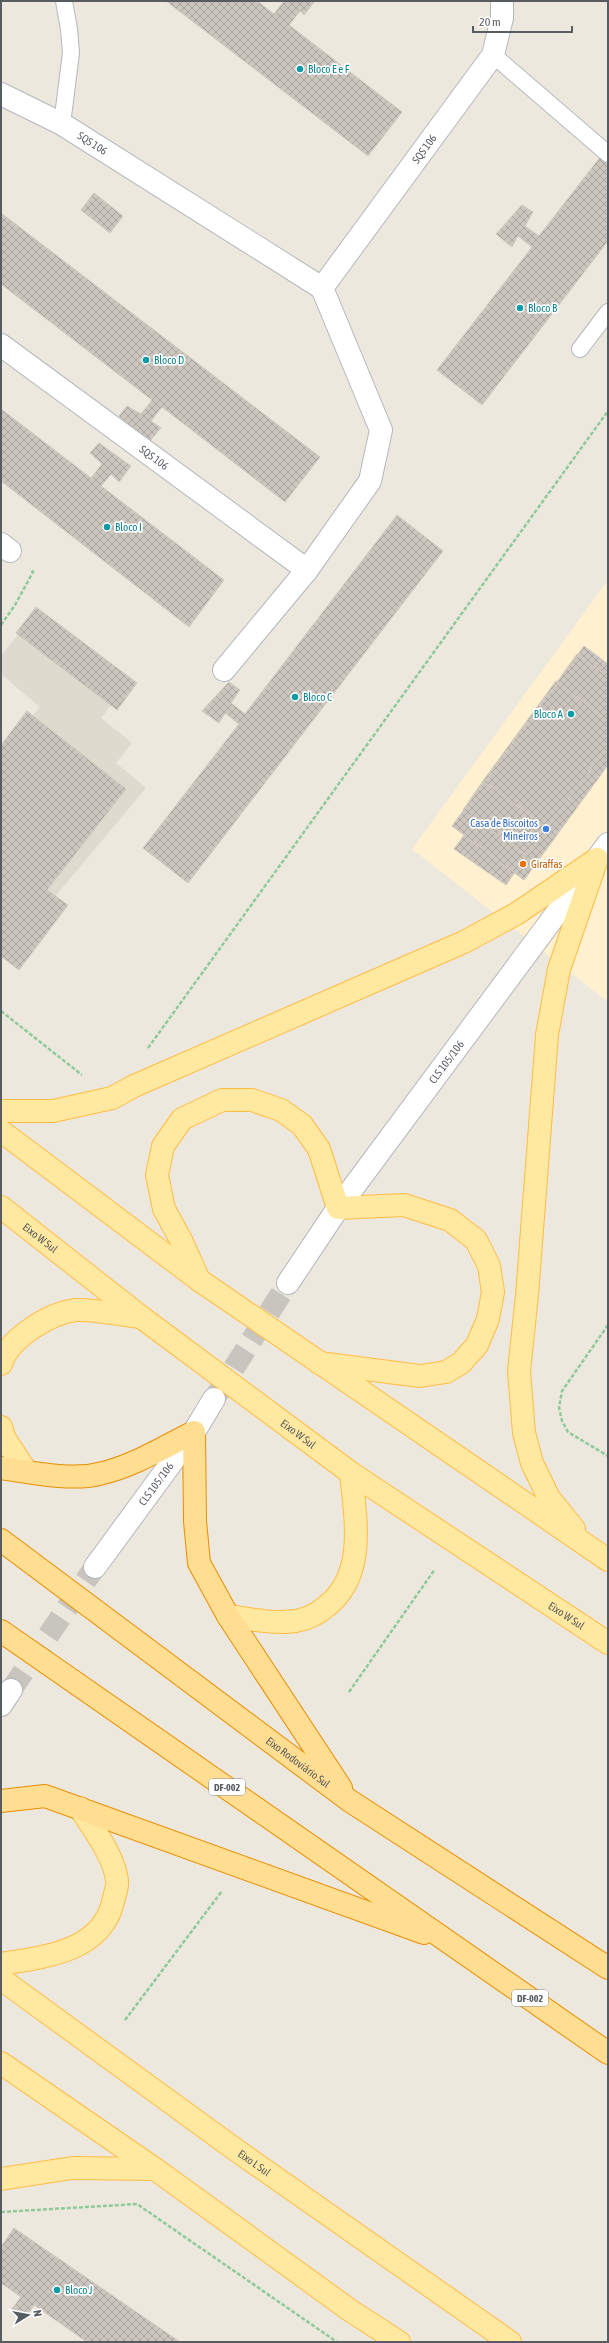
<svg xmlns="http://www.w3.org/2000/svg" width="609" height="2343" font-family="'Asap Condensed',sans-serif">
<defs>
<pattern id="building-cross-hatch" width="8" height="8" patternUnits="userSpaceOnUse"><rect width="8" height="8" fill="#ccc6bf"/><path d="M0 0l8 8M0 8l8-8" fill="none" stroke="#a8a49f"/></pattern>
</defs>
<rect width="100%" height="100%" fill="#ede8de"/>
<path fill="#fff0d0" d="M608 580V1002L412 849Z"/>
<path fill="#dfdace" d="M28 623 117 698 101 718 132 743 116 763 146 788 1 961V754L40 707 1 674V655Z"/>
<path fill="url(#building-cross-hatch)" stroke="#d1c9bc" d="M166 1H257L274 14 284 1H315L304 15 300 11 289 25 402 112 368 156Z
M608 147V241L482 405 437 370 532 247 518 236 512 247 496 234 522 205 533 212 525 226 539 236Z
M94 193 123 216 110 233 81 210Z
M1 213 320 457 285 502 162 407 151 421 161 428 149 442 119 416 127 406 141 414 152 400 1 284Z
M1 409 91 478 102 464 90 453 99 443 131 466 119 482 111 474 101 486 224 580 189 627 1 481Z
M397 515 443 551 188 883 143 848 239 724 225 713 219 723 202 711 229 682 240 690 231 703 245 714Z
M36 607 137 683 117 710 16 633Z
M584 646 608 664V765L524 880 452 826Z
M577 654 608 677V721L557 682Z
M556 681 608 721V745L548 828 483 781Z
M27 711 126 789 47 890 68 905 19 970 1 956V745Z
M483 781 548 828 527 855 463 810Z
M476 819 527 855 506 885 454 849Z
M14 2228 180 2342H87L34 2305 25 2319 11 2310 21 2297 1 2283V2247Z"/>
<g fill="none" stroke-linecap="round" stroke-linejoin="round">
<path stroke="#c8c5bf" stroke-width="22" stroke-dasharray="22 11" stroke-linecap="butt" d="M216 1396 288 1283
M11 1690 95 1567"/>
<g stroke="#b4b8bd" stroke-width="18">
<path id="service" d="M493 55 608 154
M62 124 71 53 69 29 64 1
M580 349 608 312"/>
</g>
<g stroke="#b4b8bd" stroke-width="24">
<g id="minor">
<path id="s1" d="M1 94 62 124 322 288 493 55 502 18V1"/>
<path id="s2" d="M1 345 307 570"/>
<path d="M1 544 10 551"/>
<path d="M224 670 307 570 370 481 381 430 322 288"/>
</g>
</g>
<g stroke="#b4b8bd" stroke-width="24">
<g id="tertiary">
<path id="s3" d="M288 1283 338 1208 608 844"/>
<path id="s4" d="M95 1567 194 1432 214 1399"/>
<path d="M1 1705 11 1690"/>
</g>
</g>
<g stroke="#ffbc44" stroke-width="24">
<g id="primary">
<path d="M1 1111H53L112 1098 134 1086 464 942 516 914 597 859"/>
<path d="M1 1131 199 1280 608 1560"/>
<path id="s5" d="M1 1207 141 1317 351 1473 608 1643"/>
<path d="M199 1280 181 1240 164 1209 157 1175 163 1146 182 1119 222 1100H252L281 1110 302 1125 319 1149 338 1208 404 1205 450 1220 476 1240 489 1266 493 1292 488 1319 477 1345 461 1363 446 1372 420 1376 319 1363"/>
<path d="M1 1364C9 1338 50 1313 76 1310 93 1309 123 1315 141 1317"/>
<path d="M1 1427 5 1439 26 1471"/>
<path d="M574 1529 549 1498 532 1463 524 1433 519 1371 527 1295 547 1035 559 969 597 859"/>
<path d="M228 1616C250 1619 273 1624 296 1621 308 1619 319 1613 328 1605 367 1573 355 1517 351 1473"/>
<path d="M1 1964C44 1957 101 1952 113 1902 114 1896 118 1887 117 1881 115 1857 93 1829 80 1808"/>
<path id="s6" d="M1 1979 236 2150 510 2342"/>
<path d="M1 2063 155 2169 351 2311 399 2342"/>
<path d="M1 2179 72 2168 155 2169"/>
</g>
</g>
<g stroke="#ea8e00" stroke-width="24">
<g id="trunk">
<path d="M1 1468C29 1472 71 1481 99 1474 132 1467 164 1447 194 1432L195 1521 199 1563 228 1616 341 1788"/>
<path id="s7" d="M1 1540 350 1801 608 1968"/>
<path d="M1 1631 608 2053"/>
<path d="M1 1801 45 1796 424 1933"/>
</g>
</g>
<path stroke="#8fc99b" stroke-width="2.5" stroke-dasharray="4 2" stroke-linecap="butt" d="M1 625 15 605 33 572 30 569
M1 1011 82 1075
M148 1048 608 411
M608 1325 562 1391 559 1407 562 1421 568 1432 608 1456
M349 1692 435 1569
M125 2020 222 1891
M1 2212 137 2204 337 2342"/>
<use href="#service" stroke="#fff" stroke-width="16"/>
<use href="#minor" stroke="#fff" stroke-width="22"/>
<use href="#tertiary" stroke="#fff" stroke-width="22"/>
<use href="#primary" stroke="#ffe8a0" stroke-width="22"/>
<use href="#trunk" stroke="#ffde91" stroke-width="22"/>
</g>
<g fill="#0f9aa8" stroke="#fff" stroke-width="1.5">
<circle cx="300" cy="69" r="4"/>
<circle cx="520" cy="308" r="4"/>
<circle cx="146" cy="360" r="4"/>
<circle cx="107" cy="527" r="4"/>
<circle cx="295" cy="697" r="4"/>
<circle cx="571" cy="714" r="4"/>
<circle cx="57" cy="2290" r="4"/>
</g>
<circle fill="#3f7fe0" stroke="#fff" stroke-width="1.5" cx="546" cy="829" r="4"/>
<circle fill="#e8710a" stroke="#fff" stroke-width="1.5" cx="523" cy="864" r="4"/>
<g text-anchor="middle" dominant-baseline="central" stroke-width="3.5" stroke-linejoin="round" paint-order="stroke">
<g fill="#fff" stroke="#898d90" stroke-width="1">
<rect x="209" y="1779" width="36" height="16" rx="3"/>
<rect x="512" y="1990" width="36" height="16" rx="3"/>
</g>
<g font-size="10" font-weight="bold" fill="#575c61">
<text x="227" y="1787">DF-002</text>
<text x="530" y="1998">DF-002</text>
</g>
<g font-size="11" fill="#0d838f" stroke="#fff" text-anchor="start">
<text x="308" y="69">Bloco E e F</text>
<text x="528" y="308">Bloco B</text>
<text x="154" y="360">Bloco D</text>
<text x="115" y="527">Bloco I</text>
<text x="303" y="697">Bloco C</text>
<text x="563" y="714" text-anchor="end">Bloco A</text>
<text x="65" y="2290">Bloco J</text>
</g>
<g font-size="11" fill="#575c61" stroke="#fff">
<text stroke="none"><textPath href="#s1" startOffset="104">SQS 106</textPath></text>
<text stroke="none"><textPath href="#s1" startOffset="548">SQS 106</textPath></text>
<text stroke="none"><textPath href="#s2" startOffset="190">SQS 106</textPath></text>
<text stroke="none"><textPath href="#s3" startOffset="272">CLS 105/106</textPath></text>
<text stroke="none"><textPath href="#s5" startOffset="50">Eixo W Sul</textPath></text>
<text stroke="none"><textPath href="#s5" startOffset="374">Eixo W Sul</textPath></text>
<text stroke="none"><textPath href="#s4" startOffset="103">CLS 105/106</textPath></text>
<text stroke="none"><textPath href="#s5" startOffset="698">Eixo W Sul</textPath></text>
<text stroke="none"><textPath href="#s7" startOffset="371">Eixo Rodoviário Sul</textPath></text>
<text stroke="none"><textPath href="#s6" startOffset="313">Eixo L Sul</textPath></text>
</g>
<g font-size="11" fill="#366cbe" stroke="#fff" text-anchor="end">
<text x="538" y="823">Casa de Biscoitos<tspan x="538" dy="13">Mineiros</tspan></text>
</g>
<g font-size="11" fill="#c56008" stroke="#fff" text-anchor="start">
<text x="531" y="864">Giraffas</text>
</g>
</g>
<rect width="609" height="2343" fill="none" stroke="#575c61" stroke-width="4"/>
<g transform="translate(28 2315) rotate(79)" stroke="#ffffff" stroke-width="3" paint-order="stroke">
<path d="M0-3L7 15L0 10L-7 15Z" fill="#575c61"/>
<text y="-6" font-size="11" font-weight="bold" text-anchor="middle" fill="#575c61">N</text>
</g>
<path d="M473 26v6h99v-6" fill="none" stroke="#575c61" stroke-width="2"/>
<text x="479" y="26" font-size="12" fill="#575c61" stroke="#ffffff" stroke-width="3" paint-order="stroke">20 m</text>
</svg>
